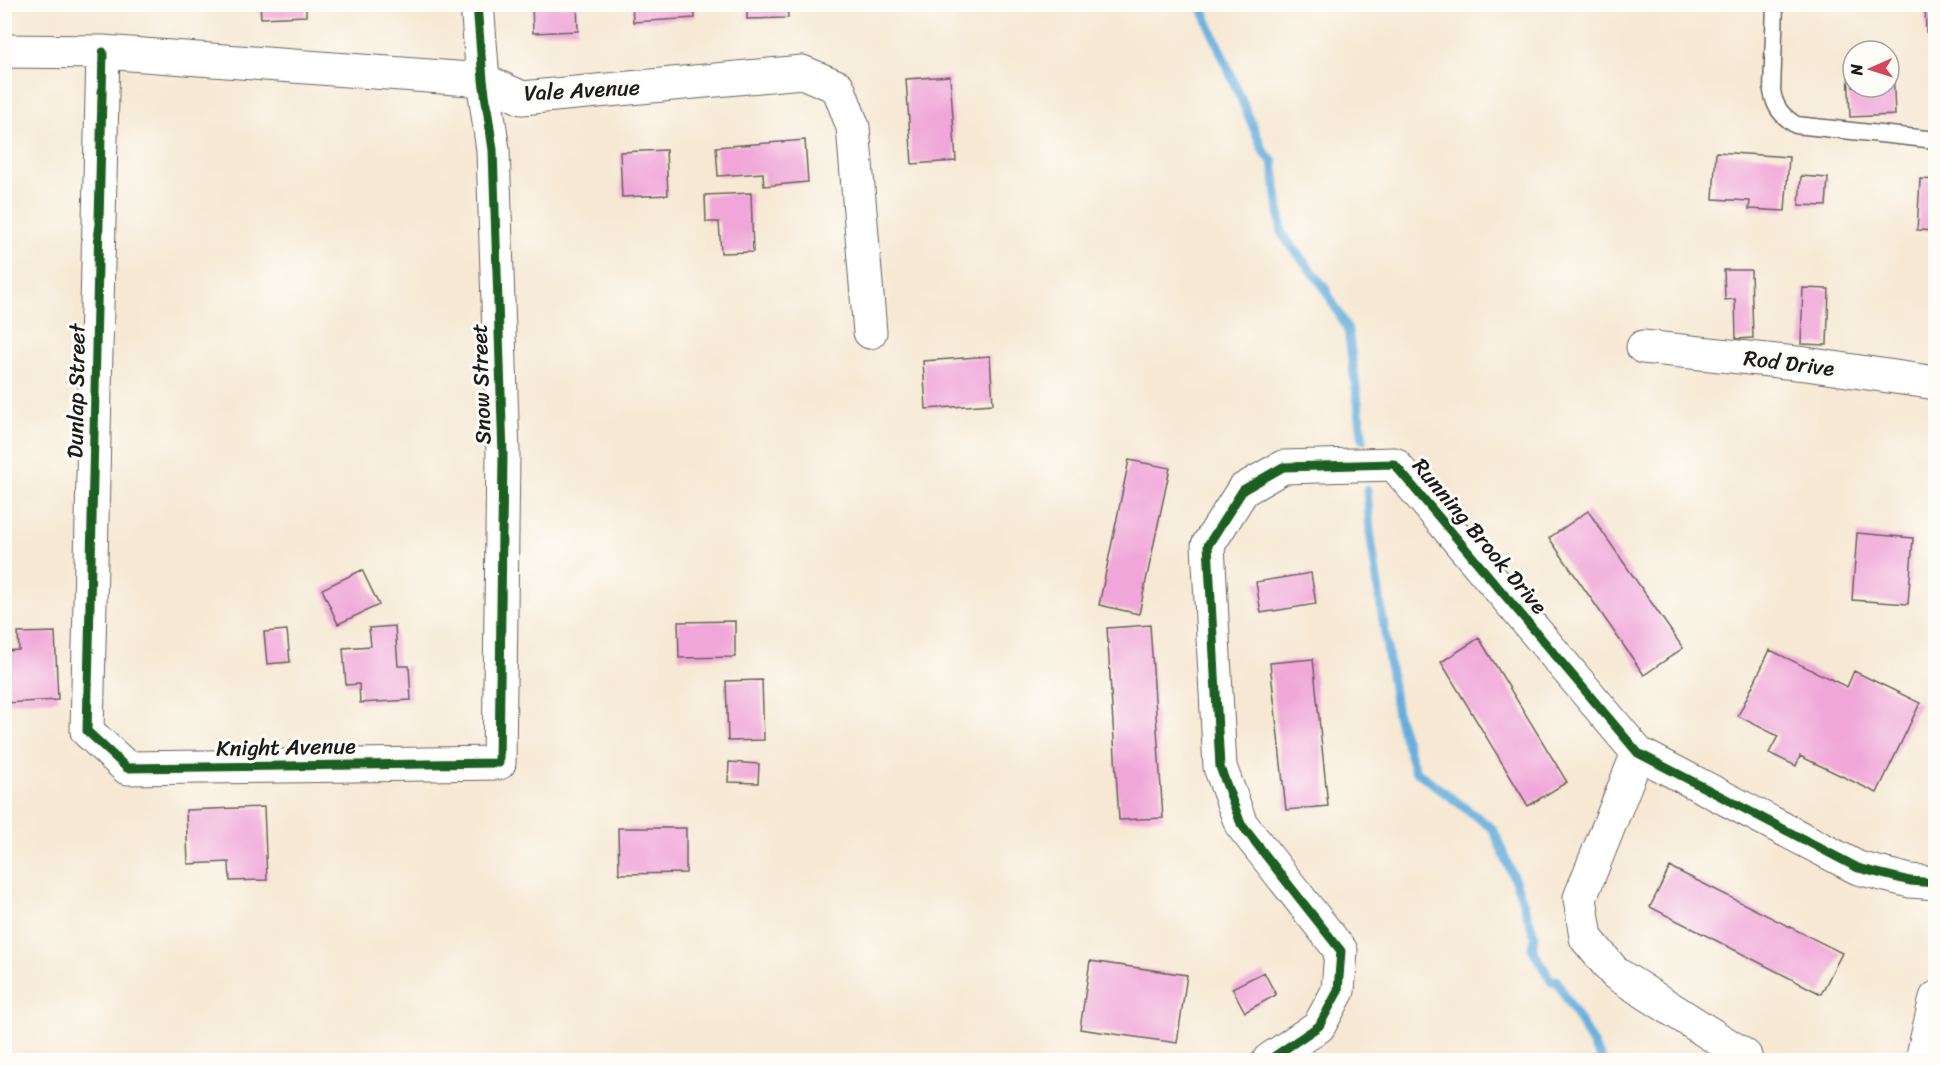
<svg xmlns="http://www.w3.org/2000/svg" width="1940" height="1065" font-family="Sriracha,sans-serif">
<rect width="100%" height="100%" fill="#fdfcf7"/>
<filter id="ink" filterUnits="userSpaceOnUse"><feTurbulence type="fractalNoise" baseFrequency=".0167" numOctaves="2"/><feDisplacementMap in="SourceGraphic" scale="12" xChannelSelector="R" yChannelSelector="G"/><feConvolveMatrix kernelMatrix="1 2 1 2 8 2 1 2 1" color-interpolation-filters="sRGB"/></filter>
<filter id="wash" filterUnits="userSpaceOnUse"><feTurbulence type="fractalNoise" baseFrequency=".008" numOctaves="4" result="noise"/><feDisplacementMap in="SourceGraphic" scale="24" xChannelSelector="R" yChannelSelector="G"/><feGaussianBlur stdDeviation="1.35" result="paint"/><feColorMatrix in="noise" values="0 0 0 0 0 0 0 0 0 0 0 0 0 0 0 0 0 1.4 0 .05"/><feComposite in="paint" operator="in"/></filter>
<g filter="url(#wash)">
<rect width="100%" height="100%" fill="#f6e8d3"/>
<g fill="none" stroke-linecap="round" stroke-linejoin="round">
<path stroke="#65addc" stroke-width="9" d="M1200 4 1264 152 1273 162 1282 234 1324 287 1348 330 1363 440
M1367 490 1370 532 1397 715 1415 770 1493 829 1518 888 1535 937 1532 948 1551 981 1556 980 1602 1060"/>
</g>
<g id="blocks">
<path fill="#f0a6d8" d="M260 4H306V16L261 18Z
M532 4H577L578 31 533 33Z
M632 4H694L695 18 633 22Z
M747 4H787L788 18 747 19Z
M1925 6H1936V32H1926Z
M1889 66H1893L1895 115 1850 117 1848 68H1853V87H1889Z
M950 76 956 161 912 164 906 79Z
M805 140 808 182 764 186 763 173 718 176 716 147Z
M666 150 668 195 622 197 620 152Z
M1716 152 1789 157 1785 211 1749 209 1750 201 1713 199Z
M1801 176 1828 178 1826 206 1799 205Z
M1920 179 1936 180V231L1917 230Z
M751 193 753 252 721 253 719 222H706L705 195Z
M1724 270H1751L1753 338 1736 339 1735 299 1725 300Z
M1803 288 1829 289 1827 345 1801 344Z
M990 356 993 404 926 409 923 361Z
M1129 460 1170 468 1139 614 1099 605Z
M1588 511 1683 648 1644 675 1549 538Z
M1857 533 1913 538 1908 604 1852 600Z
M362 570 379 605 338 624 322 589Z
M1311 573 1316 604 1261 613 1256 582Z
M735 621V657L679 658 678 622Z
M1150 625 1163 818 1119 820 1107 628Z
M395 626 398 666H409L411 700 360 703 359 684 346 685 343 648 371 646 369 628Z
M287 630 290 662 267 664 264 632Z
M55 632 58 700 4 703V651L19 650 18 633Z
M1479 638 1567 782 1528 806 1441 662Z
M1770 650 1847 687 1854 671 1920 703 1877 793 1800 756 1796 766 1769 753 1778 736 1738 716Z
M1313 659 1328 806 1286 810 1270 663Z
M762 680 764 740 728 741 726 681Z
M729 762 759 764 758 783 728 782Z
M264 807 267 880 230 881 229 862 188 864 186 810Z
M618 828H686V873L619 874Z
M1670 867 1842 953 1821 994 1650 907Z
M1090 961 1187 975 1177 1043 1080 1029Z
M1264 972 1276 995 1245 1012 1232 988Z"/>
</g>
</g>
<g filter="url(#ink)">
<use href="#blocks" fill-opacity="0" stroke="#68635c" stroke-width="1.5"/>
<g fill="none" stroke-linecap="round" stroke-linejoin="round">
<g stroke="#68635c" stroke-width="19">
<path id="lane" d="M1775 4 1772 91C1775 108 1782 116 1796 125L1936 140"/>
</g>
<g stroke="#68635c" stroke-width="35">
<path id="street" d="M4 51 103 52 483 80 522 98 802 72 838 87 853 127 870 332
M103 52 87 731 127 768 499 763 503 455 493 150 483 80 477 4
M1643 347 1806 364 1936 383
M1638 753 1580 898 1586 938 1615 973 1745 1056
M1269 1060 1319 1026 1338 991 1341 951 1241 824 1220 767 1208 545 1243 490 1283 467 1394 464 1638 753 1858 868 1910 881 1936 883
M1922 1060 1936 998"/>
</g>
<use href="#lane" stroke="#fff" stroke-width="16"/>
<use href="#street" stroke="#fff" stroke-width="33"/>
<g stroke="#fdfcf7" stroke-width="13">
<path id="cycleway" d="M103 52 87 731 127 768 499 763 503 455 493 150 483 80 477 4
M1269 1060 1319 1026 1338 991 1341 951 1241 824 1220 767 1208 545 1243 490 1283 467 1394 464 1638 753 1858 868 1910 881 1936 883"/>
</g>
<use href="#cycleway" stroke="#1b5e20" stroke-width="9"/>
</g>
</g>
<g text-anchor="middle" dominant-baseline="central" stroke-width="6" stroke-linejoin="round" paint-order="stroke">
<g font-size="22" fill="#1c1c1c" stroke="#fdfcf7">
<text transform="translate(582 90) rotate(-3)">Vale Avenue</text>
<text transform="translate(1789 363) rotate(7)">Rod Drive</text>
<text transform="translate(481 384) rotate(-92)">Snow Street</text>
<text transform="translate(76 391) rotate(-89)">Dunlap Street</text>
<text transform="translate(1480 536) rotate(50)">Running Brook Drive</text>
<text transform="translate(286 747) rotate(-1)">Knight Avenue</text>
</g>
</g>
<rect width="1940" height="1065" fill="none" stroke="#fdfcf7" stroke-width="24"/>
<g transform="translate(1871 69) rotate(267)"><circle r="28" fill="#fdfcf7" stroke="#a3a29f" stroke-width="1.5"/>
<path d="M0-4.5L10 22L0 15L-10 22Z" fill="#d1495b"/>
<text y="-9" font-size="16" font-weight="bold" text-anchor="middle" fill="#1c1c1c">N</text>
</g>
</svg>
